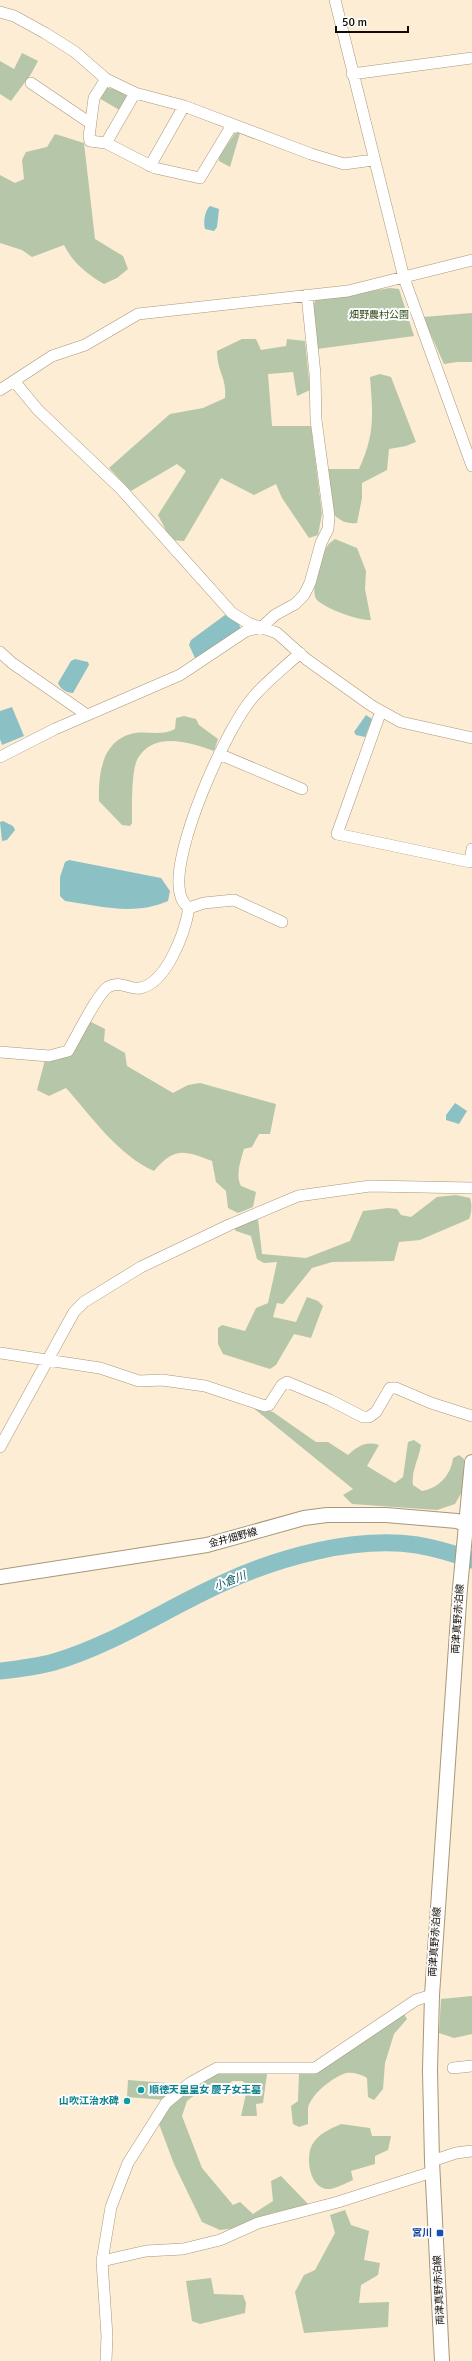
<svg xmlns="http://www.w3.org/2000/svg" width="472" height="2361" font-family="Signika,'Noto Sans JP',sans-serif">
<rect width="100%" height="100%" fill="#fcedd4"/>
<path fill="#b6c6a9" d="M22 53 38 61 31 74 11 101 0 94V61L14 69Z
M105 87 128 93 129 98 121 111 99 98Z
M235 133H240L230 167 219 161V157Z
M55 134 84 143 95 239 123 256 128 269 117 278 104 284C87 274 73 263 64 245L32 257 22 250 0 243V175L15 183 24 179 22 160 26 152 47 147Z
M390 288 399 289 414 336 317 349 313 305 316 300Z
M472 313V362H457L444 364 423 317Z
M242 339H256L261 350 286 346 287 339 305 341 310 390 297 396 293 372 268 374 272 426H311L322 514 318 535 309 538 282 498 276 484 254 495 221 478 184 541 171 540 158 515 186 471 177 464 131 491 109 468 170 414 203 408 225 398C227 377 217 372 217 351Z
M380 374 391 377 416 442 406 446 389 449 387 470 362 483V498L357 523C346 524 341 521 333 514L328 469H359C375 434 373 415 370 377Z
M335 539 357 548 366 571 365 589 371 620C360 621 326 609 317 600 309 592 321 554 328 545 329 543 333 541 335 539Z
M184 716 196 719 199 725 218 739 214 751C190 742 154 731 138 758 131 769 132 808 132 823L130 826 122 825 99 801C98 774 102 739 135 733 148 731 162 736 175 729L176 718Z
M89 1021 105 1029 104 1041 125 1053 127 1066 173 1093 188 1085 200 1083 276 1104 270 1134H259L252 1147 244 1149C241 1159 235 1176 241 1186L256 1192 253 1207 238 1213 228 1208 226 1191 216 1182 212 1161C185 1151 175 1146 154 1171 118 1155 92 1117 66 1088L49 1096 37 1090 45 1060 68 1056Z
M456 1195 470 1198C472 1204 472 1213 469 1219L420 1240 399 1242 394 1261 332 1262 312 1268 283 1304 277 1303 273 1317 296 1322 307 1297 318 1301 323 1306 311 1338 294 1334 276 1365 270 1369 223 1354 218 1344V1328L222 1325 245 1331 256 1308 268 1303 277 1262 264 1263 257 1259 251 1236 236 1231 234 1228 258 1219 262 1254 306 1258 350 1241 363 1211 388 1208 397 1209 401 1215 411 1217 437 1197Z
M251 1406 273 1412 316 1442H328L348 1455C358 1446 366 1441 379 1445L367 1466 395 1483 403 1477 408 1442 414 1440 421 1445C419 1459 411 1471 413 1485L422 1491C439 1488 451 1475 453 1458L459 1455 464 1459 463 1490 455 1504 437 1510 352 1504 343 1495 353 1489Z
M472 1996V2034L454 2038 439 2033 441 1999Z
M404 2014 407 2019 394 2034 385 2063 383 2089 374 2100 368 2097 367 2078C361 2074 353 2072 346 2073 333 2077 311 2094 308 2108 308 2113 308 2119 308 2124L299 2127 293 2124 291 2106 298 2101 299 2073 317 2072Z
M221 2072 267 2074 263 2103 256 2104 257 2116H241L248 2085 242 2081H232L225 2089 212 2092 200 2091 187 2101 182 2116 202 2168 233 2205 240 2202 253 2214 273 2201 271 2181 281 2176 309 2205 272 2213 236 2228 220 2230 202 2222 174 2164 159 2124C174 2094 192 2086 221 2072Z
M128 2080 167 2083 165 2100 127 2097Z
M341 2124 370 2128 372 2136H391L388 2150 375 2156V2164L351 2171 353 2180C346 2183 337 2188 330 2189 310 2191 305 2158 312 2145 318 2134 330 2129 341 2124Z
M345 2210 351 2225 369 2231 364 2260 380 2263 378 2275 361 2285 359 2303 389 2302 388 2327 304 2333 295 2292 304 2275 315 2270 335 2233 330 2215Z
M211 2278 214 2294 243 2295 246 2303 245 2313 200 2324 192 2321 186 2281Z"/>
<path fill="#8bc0c5" d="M210 206 219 209 217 227 214 231 205 229C203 222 205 210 210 206Z
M225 615 239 624 241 630 195 658 189 645 191 640Z
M75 659 88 662 89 665 73 693C67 693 60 689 58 683L71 661Z
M12 707 24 736 2 745 0 739V711Z
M366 715 372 719 365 737 356 735 354 732Z
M3 821 13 826 15 830 7 840 2 841 0 822Z
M69 860 161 878 170 891 168 901C134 916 100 906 65 901L60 896V877L65 862Z
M455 1103 467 1111 459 1124 446 1120V1115Z"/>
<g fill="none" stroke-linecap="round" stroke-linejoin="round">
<path stroke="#8bc0c5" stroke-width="17" d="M0 1671C18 1669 36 1667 54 1662 113 1645 167 1608 223 1583 279 1557 355 1536 417 1545 435 1548 455 1554 472 1560"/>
<g stroke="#a99779" stroke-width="12">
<path id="minor" d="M335 0 404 278 472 466
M0 12 14 16 45 33 75 52 106 79 135 93 184 106 311 154 344 164 373 160
M352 74 472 58
M106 79 94 98 89 137 90 141 106 143
M31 83 90 123
M135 93 106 143 155 168 200 178 232 125
M150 166 184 106
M14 381 38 410 121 489 232 613 248 623 277 633 306 659 372 706 401 722 472 738
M0 390 52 356 85 345 138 314 348 291 472 260
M0 652 12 663 87 715
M381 711 337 834 470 862 472 849
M219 754 302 789
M0 757 55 729 180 675 246 631 262 627 275 615 295 604 304 595 310 583 321 543 328 529 329 516 316 420 315 374 307 295
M189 908 204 903 234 900 282 922
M0 1052 49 1056 68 1051C76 1038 97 994 108 987 120 980 130 990 140 988 167 983 185 932 189 908 184 904 181 900 180 893 170 853 227 725 255 695 268 680 285 667 300 653
M0 1353 100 1368 139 1381 162 1380 205 1386 265 1406 269 1405 282 1385 287 1382 330 1400 363 1417H369L376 1412 390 1388H396L431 1403 472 1416
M0 1447 74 1312 84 1302 141 1267 229 1225 298 1196 370 1186 472 1188
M453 2068 472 2066
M432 2161 456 2153 472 2151
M102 2261 146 2251 183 2249 220 2240 258 2223 338 2202 432 2172
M106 2361 107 2336 102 2261 111 2207 128 2163 166 2103 190 2083 217 2068H315L416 2000 432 1995"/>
</g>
<g stroke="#a99779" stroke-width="16">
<path id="major" d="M0 1577 207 1545 304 1518 327 1515H386L457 1521 472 1527
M442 2361 432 2161 430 2070 432 1995 460 1588 472 1462"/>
</g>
<use href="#minor" stroke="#fff" stroke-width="11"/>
<use href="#major" stroke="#fff" stroke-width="14"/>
</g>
<g fill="#0f9aa8" stroke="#fcfcfc" stroke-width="1.5">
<circle cx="141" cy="2090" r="4"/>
<circle cx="127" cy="2101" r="4"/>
</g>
<rect fill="#1a4fb4" stroke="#fcfcfc" stroke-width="1.5" x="436" y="2229" width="8" height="8" rx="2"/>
<g text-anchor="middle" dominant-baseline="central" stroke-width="4" stroke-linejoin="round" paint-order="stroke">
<g font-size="10" fill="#334d18" stroke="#fcfcfc">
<text x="379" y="315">畑野農村公園</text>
</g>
<g font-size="10" fill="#110a02" stroke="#fcfcfc">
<text transform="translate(233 1538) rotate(-15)">金井畑野線</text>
<text transform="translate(458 1619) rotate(-86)">両津真野赤泊線</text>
<text transform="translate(435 1942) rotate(-86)">両津真野赤泊線</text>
<text transform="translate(439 2290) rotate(-93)">両津真野赤泊線</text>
</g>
<g font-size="10" font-weight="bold" fill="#0d838f" stroke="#fcfcfc" text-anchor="start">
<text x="149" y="2090">順徳天皇皇女 慶子女王墓</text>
<text x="119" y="2101" text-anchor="end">山吹江治水碑</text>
</g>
<g font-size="10" font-weight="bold" fill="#164399" stroke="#fcfcfc" text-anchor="end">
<text x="432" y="2233">宮川</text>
</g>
<g font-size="11" font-style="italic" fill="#005259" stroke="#fcfcfc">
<text transform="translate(230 1581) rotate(-22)">小倉川</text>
</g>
</g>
<path d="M336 26v6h72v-6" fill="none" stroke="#110a02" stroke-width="2"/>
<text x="342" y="26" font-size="12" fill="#110a02" stroke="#fcfcfc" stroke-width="3" paint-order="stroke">50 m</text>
</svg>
